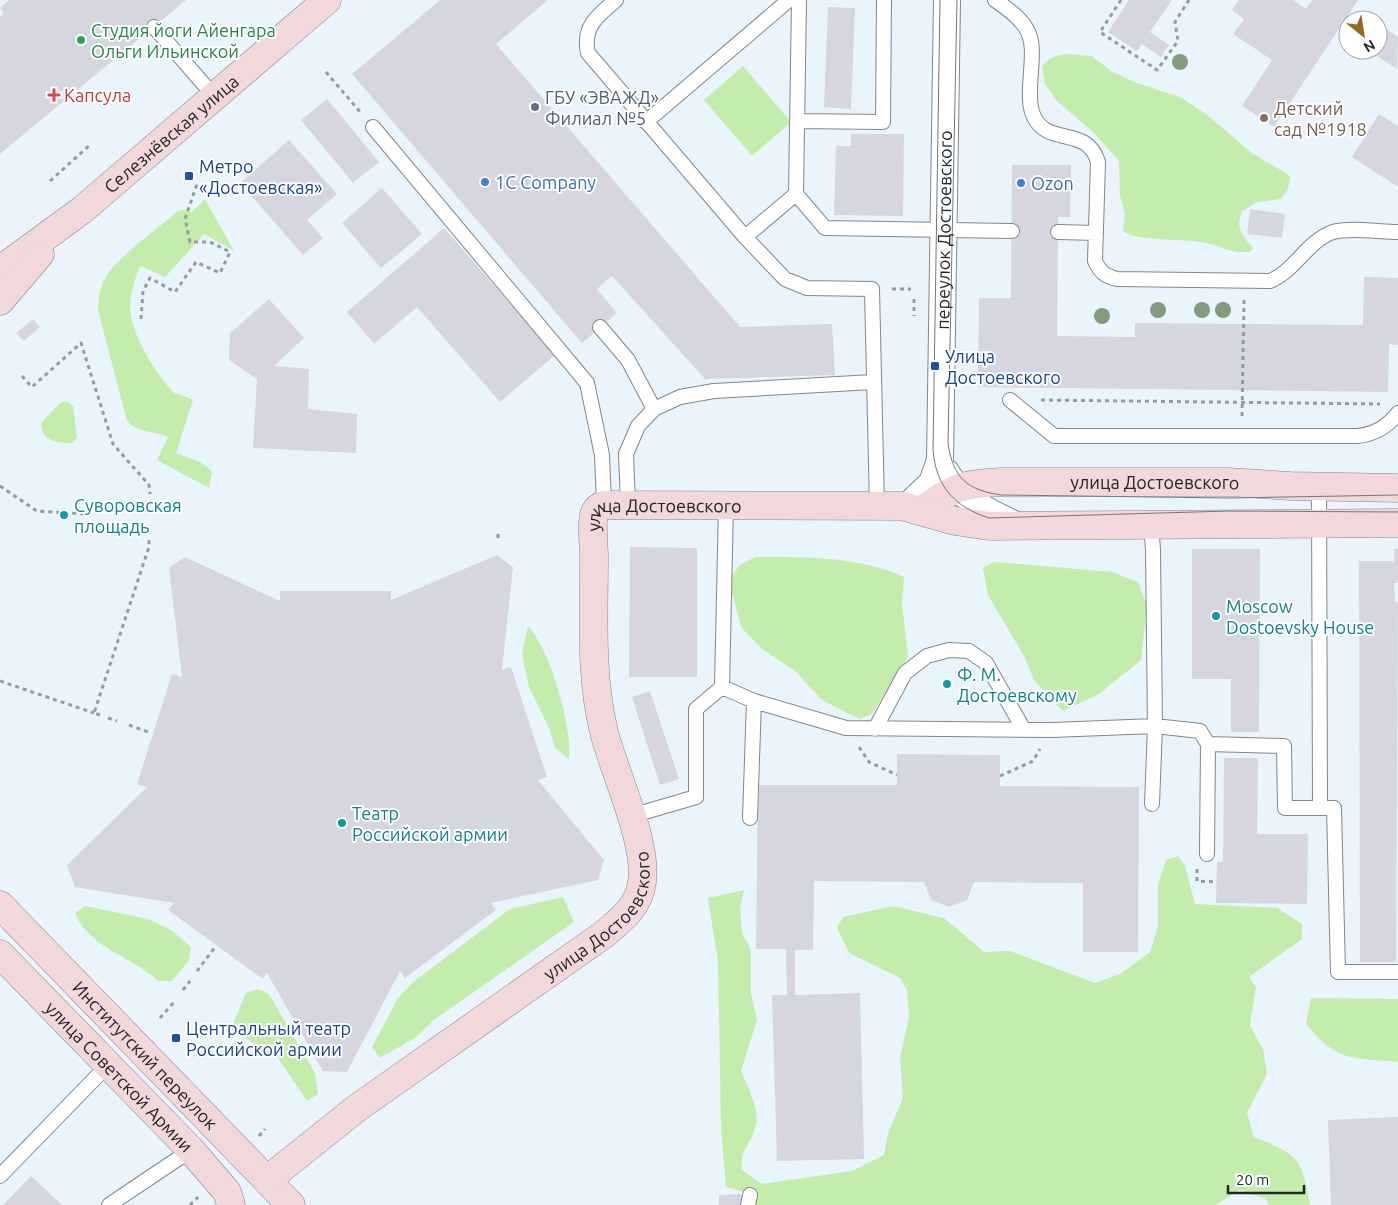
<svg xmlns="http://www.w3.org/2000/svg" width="1398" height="1205" font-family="Ubuntu,sans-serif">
<rect width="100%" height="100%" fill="#eaf4fc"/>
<path fill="#c4ecad" d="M1067 54 1092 56 1111 71 1134 82 1180 97 1206 114 1253 154 1286 173 1290 177 1288 189 1281 199 1257 202 1242 211C1235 229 1242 235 1253 248L1250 252C1230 254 1225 247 1206 243 1186 238 1137 242 1123 231L1125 213 1120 196 1119 161 1095 134 1055 99 1045 84 1042 67C1048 57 1056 56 1067 54Z
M743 66 791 122 752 156 704 100Z
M205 199 234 251 204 234 165 277 140 266C135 279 131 291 130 304 129 333 156 374 175 394L177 393 193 400 176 453 200 462 212 471 209 488 157 460 168 437C153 430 139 434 127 421L98 310C99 299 99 290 104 280 113 260 160 227 178 211L183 210 192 212Z
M67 401 73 406 77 438 72 443C57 443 42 442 41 423L60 403Z
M755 557C804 557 858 556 904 577L902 603 908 657 872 714 859 719 822 700 795 671 761 648 741 627 731 589 732 575 740 565Z
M994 562 1112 572 1138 582 1147 606 1141 660 1099 694 1063 711 1034 680 1024 656 988 595 983 568Z
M528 626C550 649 573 728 569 759L555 748 550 730 529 687 522 654Z
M1178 856 1185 866 1195 904 1277 908 1302 924V939L1249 977 1256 987 1250 1026 1263 1049 1267 1074 1247 1113 1254 1137C1298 1155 1302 1157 1310 1205H1269L1266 1199 1240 1190 1215 1205H746L747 1193 726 1187 721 1127 718 962 708 898 744 890 740 908 742 933 751 950V994L757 1020 741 1071C749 1091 763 1113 753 1134 746 1150 740 1152 742 1170L762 1184 852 1171 884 1155 888 1133 903 1098 900 1057 909 1018 907 990 900 978 849 953 837 928 843 917 893 906 944 918 984 952 1010 951 1095 983 1120 974 1150 952 1158 927V885L1166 860Z
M563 897 574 922 434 1020 415 1038 380 1058 372 1047 398 998 412 983 510 909Z
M85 906 148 919 171 930 191 947 189 960 172 981H158C132 956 90 949 75 913Z
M258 989 269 994 315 1073 318 1094 307 1101 278 1058 231 1029 246 993Z
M1311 998 1398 999V1062C1351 1057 1338 1063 1306 1024Z"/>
<path fill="#d6d6e1" d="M9 0H186L0 154V17L4 14 0 8Z
M440 0H548L496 44 740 327 832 324 835 375 705 379 612 276 597 289 617 313 582 343 352 74Z
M1129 0H1172L1150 32 1169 45 1161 57 1142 44 1137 51 1108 32Z
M1239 0H1293L1306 9 1312 0H1358L1274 127 1242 106 1272 60 1233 34 1244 19 1232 10Z
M828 7 855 8 851 109 824 107Z
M1386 29 1398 37 1397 69 1371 52 1378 50V40Z
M327 99 379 162 353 183 301 120Z
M1379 114 1398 126V187L1352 157Z
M851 134H904L903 216 834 215 836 146H851Z
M289 140 337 194 307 220 323 238 303 255 240 183Z
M1012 165H1071L1070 217H1058L1057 336 1135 337V323L1363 325 1364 277 1398 278V345L1389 344 1388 392 978 387 979 298H1011Z
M382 188 422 234 381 268 342 223Z
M1250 209 1285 214 1282 238 1247 234Z
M444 228 555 355 500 402 417 307 374 344 347 312Z
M269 299 304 338 274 366 309 369 308 409 357 414 356 453 253 448 257 379 229 360 230 333Z
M33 319 40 327 24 341 16 333Z
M630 547 697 548V677H629Z
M1192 549H1260L1259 732H1231V679H1192Z
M1394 549H1398V583H1394L1395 602H1398L1396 962H1360L1359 561H1394Z
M497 555 513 567 502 670 511 667 547 777 538 780 604 860 598 880 491 903 496 910 405 978 400 971 347 1072 323 1071 267 973 263 979 168 910 174 903 75 887 67 865 147 787 137 784 172 674 182 677 169 568 185 557 280 601V591H391V600Z
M650 691 679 779 660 785 632 697Z
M897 754 1000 755V786L1139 787 1138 952H1083V883L974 882 967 900 949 907 931 900 924 882 814 881 813 950H795V995L860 993 864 1159 777 1161 772 995H787L786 949H756L758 785H897Z
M1224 758H1258L1257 834H1308L1307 904 1216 903 1217 862H1223Z
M1398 1117V1205H1331L1328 1120Z
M31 1176 62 1205H3Z
M741 1194 742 1205H719V1195Z"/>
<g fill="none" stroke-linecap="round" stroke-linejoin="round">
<g stroke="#7f878f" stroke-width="16">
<path id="lane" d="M616 0C598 15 582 27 588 53L745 237 785 279 807 288 872 289 877 507
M995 0C1038 29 1033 39 1030 87 1030 97 1029 107 1034 117 1049 147 1087 125 1098 162L1095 261C1100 272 1105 276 1117 279L1270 281C1295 271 1307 241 1333 232 1349 227 1380 232 1398 232
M154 27 214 96
M797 121 883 122 884 0
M646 122 789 0
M373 127 587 383 602 455 604 505
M796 194 825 228 1012 231
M1058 232 1096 233
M745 237 796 194 799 0
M600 327 628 360 654 409
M1010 400 1054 436H1358C1375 434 1387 427 1398 413
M1319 487 1320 808H1334L1338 972H1398
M628 504 626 454 638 426 654 409 680 397 714 391 873 382
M1151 524 1153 550 1155 726 1152 804
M722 687 754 701
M875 729 905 673 927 656 949 650 969 651 986 663 1024 730
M631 816 696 797V709L722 687 726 505
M750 818 754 701 846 728 1052 730 1155 726 1200 731 1208 744
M1207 854 1208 744 1284 746 1285 808H1320
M0 1176 108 1065
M109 1205 191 1150
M748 1205 750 1195"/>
</g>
<g stroke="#7f878f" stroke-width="28">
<g id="street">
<path d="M946 472C962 500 988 512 1016 525"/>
<path id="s1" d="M910 508 914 500 932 483 940 460 947 0"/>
</g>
</g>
<g stroke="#7f878f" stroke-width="29">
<g id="secondary">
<path id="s2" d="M0 270 82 210 327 0"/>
<path d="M0 301 40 254"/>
<path id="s3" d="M921 511C955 487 960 484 1002 482H1228L1290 486 1398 488"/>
<path id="s4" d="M0 905 291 1205"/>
<path id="s5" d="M0 954 191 1150 227 1192 231 1205"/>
<path id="s6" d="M267 1180 357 1108 603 935C621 920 639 907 642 882 648 843 614 772 604 732 590 675 594 615 594 557 594 547 591 520 595 512 597 508 601 506 604 505L902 506 955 521 989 526 1398 523"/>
</g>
</g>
<path stroke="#949ca2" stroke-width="3" stroke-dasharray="4 4" stroke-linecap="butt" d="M1121 0 1100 32 1157 70 1178 41 1175 22 1189 0
M326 72 361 113
M50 181 91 144
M892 289H911
M914 299V316
M141 319 143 291 150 278 175 292 196 262 220 273 230 252 210 242H190L185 219 197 184
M22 376 32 387 81 343 113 444 149 485 150 494
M1041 400 1380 404
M1242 416 1244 300
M0 486 37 511 84 514
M498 538V531
M0 681 94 713
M100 715 94 713 149 547V537
M108 718 117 721
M129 725 151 733
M859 747 869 762 897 775
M1000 776 1033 761 1040 749
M1197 869V881L1217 882
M197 971 216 946
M183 990 190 981
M160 1018 176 1000
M259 1136 265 1129
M190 1205 198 1197"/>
<use href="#lane" stroke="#fff" stroke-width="14"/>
<use href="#street" stroke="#fff" stroke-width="26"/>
<use href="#secondary" stroke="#f2d7db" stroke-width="28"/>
<path stroke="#71787d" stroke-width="1" d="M940 0 933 450C936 487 955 507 989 518L1229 511 1398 512
M957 0 948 443C953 478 967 490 1001 495L1229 498 1398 495"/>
</g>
<g fill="#839b7b">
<circle cx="1180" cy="62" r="8"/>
<circle cx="1158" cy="310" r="8"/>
<circle cx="1202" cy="310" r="8"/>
<circle cx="1223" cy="310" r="8"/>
<circle cx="1102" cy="316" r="8"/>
</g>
<circle fill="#2e9e5b" stroke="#fff" stroke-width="2" cx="81" cy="40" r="5"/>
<path fill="#e0444e" stroke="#fff" stroke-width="2" d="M51.5 87.5h5v5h5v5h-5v5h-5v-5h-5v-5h5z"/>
<circle fill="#5c6f8a" stroke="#fff" stroke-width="2" cx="535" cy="107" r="5"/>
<circle fill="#8d6e63" stroke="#fff" stroke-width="2" cx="1264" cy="118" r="5"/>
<g fill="#1a4fb4" stroke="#fff" stroke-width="2">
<rect x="184" y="171" width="10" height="10" rx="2.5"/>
<rect x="930" y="361" width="10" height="10" rx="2.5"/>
<rect x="171" y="1033" width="10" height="10" rx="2.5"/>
</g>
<g fill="#3f7fe0" stroke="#fff" stroke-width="2">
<circle cx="485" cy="182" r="5"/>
<circle cx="1021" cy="183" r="5"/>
</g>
<g fill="#0f9aa8" stroke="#fff" stroke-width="2">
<circle cx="64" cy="515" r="5"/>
<circle cx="1216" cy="616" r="5"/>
<circle cx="947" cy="684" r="5"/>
<circle cx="342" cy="823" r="5"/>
</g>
<g text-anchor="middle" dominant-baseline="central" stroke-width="4" stroke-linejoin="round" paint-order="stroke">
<g font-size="18" fill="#27864d" stroke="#fff" text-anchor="start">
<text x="91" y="30">Студия йоги Айенгара<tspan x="91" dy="21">Ольги Ильинской</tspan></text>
</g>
<g font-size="18" fill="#be3a42" stroke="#fff" text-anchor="start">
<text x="64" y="95">Капсула</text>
</g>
<g font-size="18" fill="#4e5e75" stroke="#fff" text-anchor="start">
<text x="545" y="97">ГБУ «ЭВАЖД»<tspan x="545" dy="21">Филиал №5</tspan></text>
</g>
<g font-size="18" fill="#785e54" stroke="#fff" text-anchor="start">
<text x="1274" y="108">Детский<tspan x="1274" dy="21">сад №1918</tspan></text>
</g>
<g font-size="18" fill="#222629" stroke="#fff">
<text stroke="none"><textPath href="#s2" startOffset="219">Селезнёвская улица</textPath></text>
<text stroke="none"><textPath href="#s1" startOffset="288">переулок Достоевского</textPath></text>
<text stroke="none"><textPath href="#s3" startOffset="241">улица Достоевского</textPath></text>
<text stroke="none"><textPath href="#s6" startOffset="925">улица Достоевского</textPath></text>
<text stroke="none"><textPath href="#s6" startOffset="430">улица Достоевского</textPath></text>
<text stroke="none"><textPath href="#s4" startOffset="209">Институтский переулок</textPath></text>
<text stroke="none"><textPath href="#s5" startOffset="171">улица Советской Армии</textPath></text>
</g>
<g font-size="18" fill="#164399" stroke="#fff" text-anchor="start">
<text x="199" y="166">Метро<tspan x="199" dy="21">«Достоевская»</tspan></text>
<text x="945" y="356">Улица<tspan x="945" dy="21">Достоевского</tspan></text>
<text x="186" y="1028">Центральный театр<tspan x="186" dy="21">Российской армии</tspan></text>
</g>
<g font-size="18" fill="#366cbe" stroke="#fff" text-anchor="start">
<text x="495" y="182">1C Company</text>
<text x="1031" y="183">Ozon</text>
</g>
<g font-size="18" fill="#0d838f" stroke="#fff" text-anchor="start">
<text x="74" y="505">Суворовская<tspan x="74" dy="21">площадь</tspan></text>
<text x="1226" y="606">Moscow<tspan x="1226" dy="21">Dostoevsky House</tspan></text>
<text x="957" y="674">Ф. М.<tspan x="957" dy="21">Достоевскому</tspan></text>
<text x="352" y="813">Театр<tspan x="352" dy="21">Российской армии</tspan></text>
</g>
</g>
<g transform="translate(1363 35) rotate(150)"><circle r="24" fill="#ffffff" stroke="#a7a8a9"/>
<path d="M0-4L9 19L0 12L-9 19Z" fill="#99691b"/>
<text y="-8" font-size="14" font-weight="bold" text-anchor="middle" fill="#222629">N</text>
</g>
<path d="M1228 1185v8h76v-8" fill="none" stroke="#222629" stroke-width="2.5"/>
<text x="1236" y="1185" font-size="15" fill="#222629" stroke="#ffffff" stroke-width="4" paint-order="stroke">20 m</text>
</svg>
